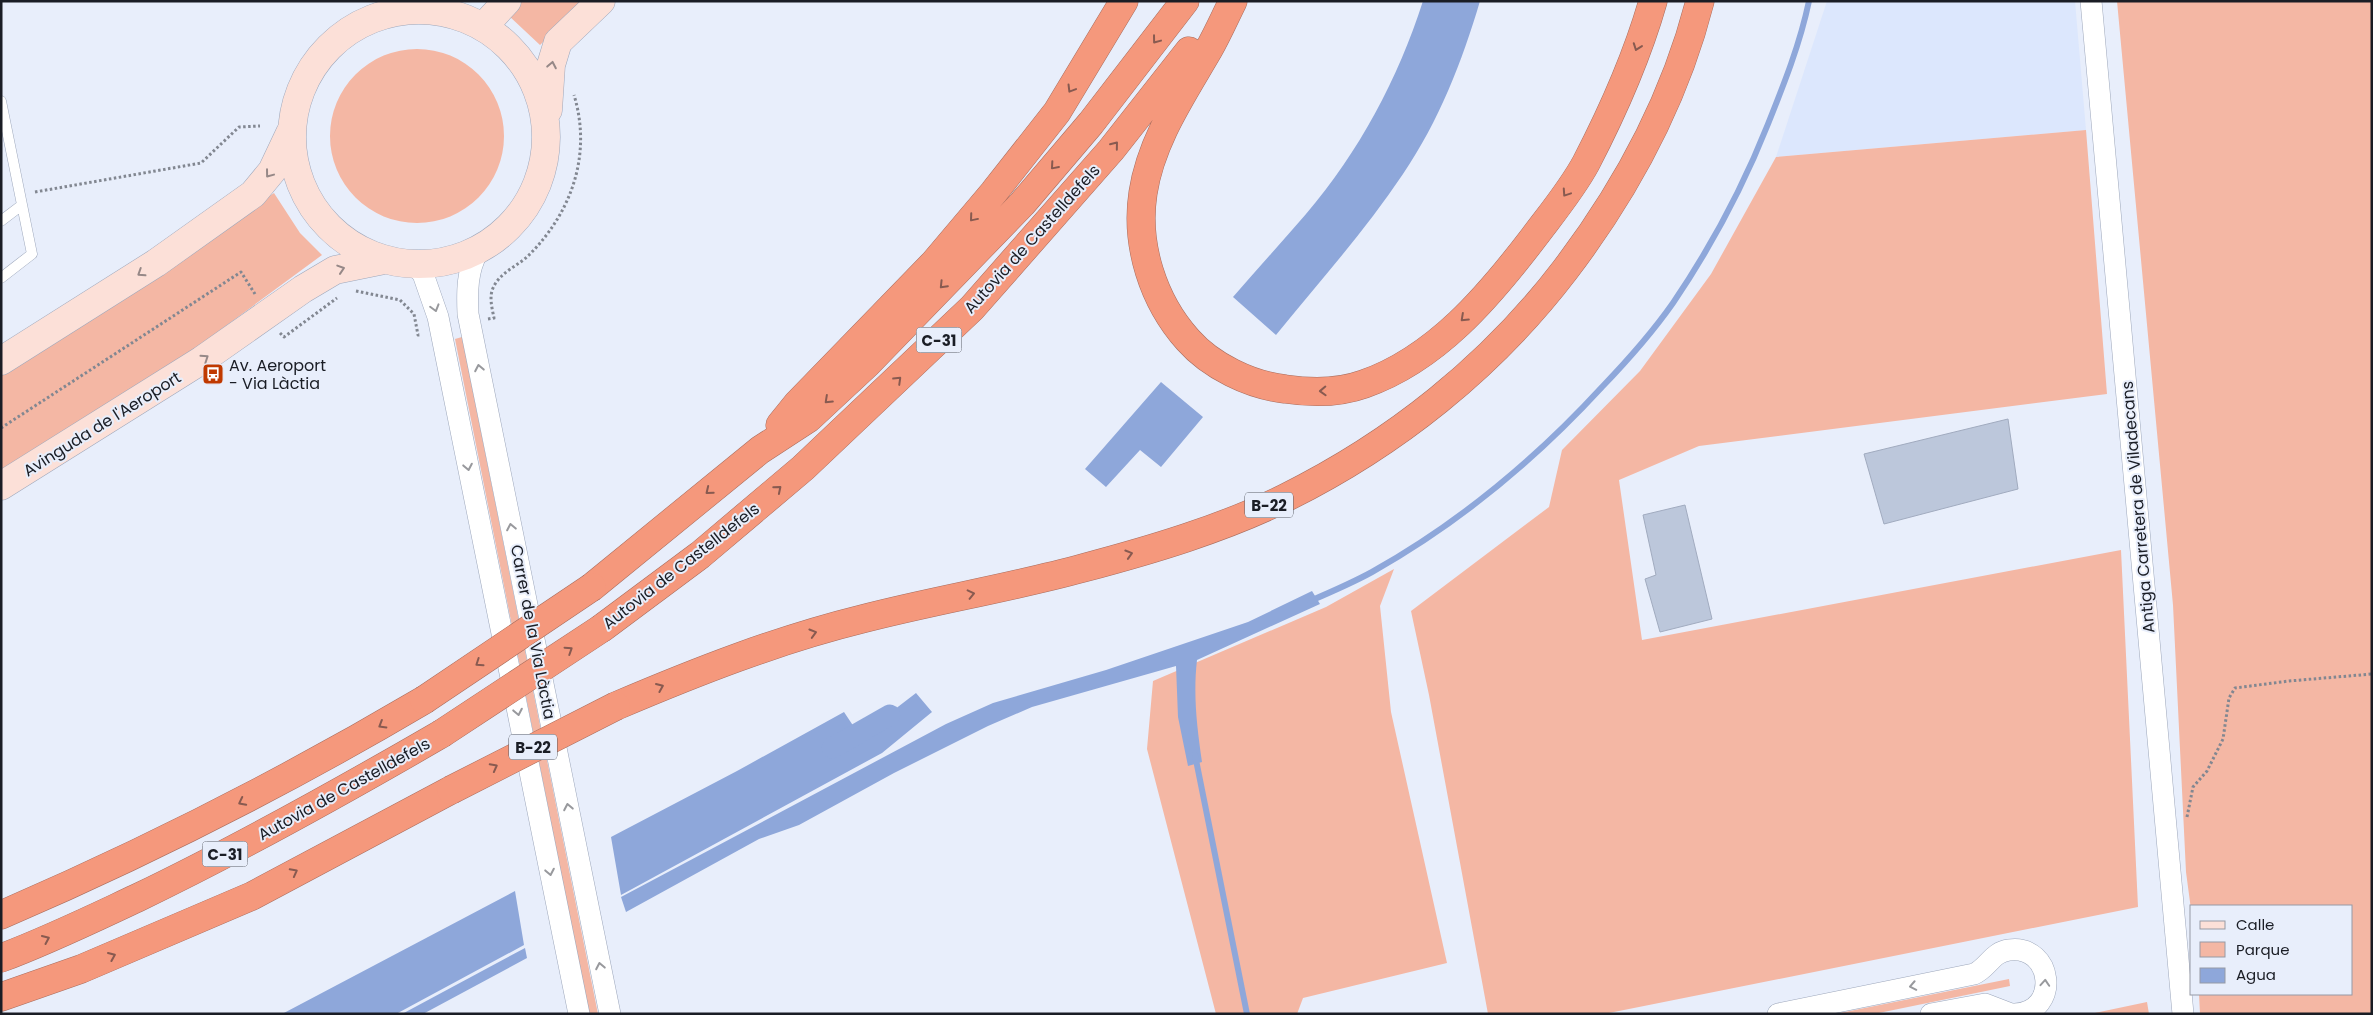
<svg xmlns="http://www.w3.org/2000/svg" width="2373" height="1015" font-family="Poppins,sans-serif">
<rect width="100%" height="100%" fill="#e8eefb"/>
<path fill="#dce7fd" d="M1827 1H2075L2086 130 1776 157Z"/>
<path fill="#f4b7a4" d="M522 1H585L540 45 508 15Z
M2117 1H2372V1014H2200L2199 994H2352V906H2192V917L2186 872 2173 605Z
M330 136a87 87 0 1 1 174 0a87 87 0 1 1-174 0Z
M2086 130 2107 394 1699 446 1619 480 1642 640 2121 550 2138 907 1604 1014H1488L1429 695 1411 611 1549 507 1562 450 1640 371 1711 274 1776 157Z
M274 193 300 233 322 255 189 353 1 470V373Z
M462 337 598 1014H589L455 339Z
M1394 569 1380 606 1391 712 1447 963 1303 998 1297 1014H1216L1147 749 1153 681 1326 607Z
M2009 979 2010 986 1874 1014H1835Z
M2147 1002 2149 1014H2090Z"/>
<path fill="#8ea7da" d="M1423 1H1480C1462 62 1439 121 1403 174 1365 231 1319 282 1276 335L1233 297C1257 269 1282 242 1306 214 1359 152 1398 79 1423 1Z
M1161 382 1203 417 1161 467 1140 450 1106 487 1085 469Z
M1312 591 1320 604 1197 660C1193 695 1197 727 1202 762L1188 766 1178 717 1176 666 1032 707 988 726 894 773 799 825 759 839 626 912 621 897 946 724 993 703 1106 670 1248 622Z
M916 693 932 712 882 753 621 895 611 837 737 771 844 712 860 736Z
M515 891 524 945 396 1014H282Z
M525 948 527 958 423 1014H402Z"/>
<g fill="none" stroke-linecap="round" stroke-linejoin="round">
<path stroke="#8ea7da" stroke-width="6" d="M1310 601C1331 592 1352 583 1372 572 1461 522 1534 461 1602 387 1627 361 1652 333 1673 303 1711 247 1743 187 1768 124 1784 84 1800 44 1809 1
M1195 755 1247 1014"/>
<path stroke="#8ea7da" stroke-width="21" d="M832 748 890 715"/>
</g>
<path fill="#bcc7db" stroke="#a1abbf" d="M2008 419 2018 489 1884 524 1864 454Z
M1685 505 1712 619 1660 632 1645 579 1656 575 1643 515Z"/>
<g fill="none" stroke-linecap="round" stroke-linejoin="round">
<g stroke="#9da7bb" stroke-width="11">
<path id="lane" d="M1 101 32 254 1 278
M1 221 22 205"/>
</g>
<g stroke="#9da7bb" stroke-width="22">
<path id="street" d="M2091 1 2183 1014
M478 251C467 271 467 291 468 314L610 1014
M415 265 423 274 438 317 579 1014
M1778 1014 1974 974C1988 968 1992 952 2009 950 2053 944 2061 1012 2015 1014
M1931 1014 1985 1004 2011 1014"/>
</g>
<g stroke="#9da7bb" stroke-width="29">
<path id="secondary" d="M292 137a127 127 0 1 1 254 0a127 127 0 1 1-254 0Z
M483 27 507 1
M548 110 551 65 558 42 601 1
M1 361 156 263 253 194 272 171 290 133
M1 486 202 360 303 289 335 270 384 260"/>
</g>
<g stroke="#a86d5e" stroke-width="29">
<path id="highway" d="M1233 1C1225 17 1218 33 1209 49 1183 94 1151 140 1143 193 1135 245 1153 301 1188 340 1211 366 1250 385 1285 389 1311 393 1339 393 1364 384 1436 359 1489 296 1534 237 1552 213 1572 189 1586 163 1613 111 1637 57 1653 1
M780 425 797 404 934 263 994 192 1057 112 1124 1
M592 587 760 450 809 418 867 364 1022 204 1091 123 1185 1
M602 628 700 555 803 468 972 308 1111 150 1189 51
M616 706C696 672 777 640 862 619 935 600 1010 588 1083 568 1151 550 1222 529 1285 498 1394 444 1491 367 1565 270 1626 190 1675 99 1700 1
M1 915C147 852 287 781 424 700
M1 958C47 941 92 919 137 898 241 848 341 792 441 734
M1 997 81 969 252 896 451 790"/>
</g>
<path stroke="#828791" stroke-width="3" stroke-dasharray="2.5 2.5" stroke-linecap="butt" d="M35 192 201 163 239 127 260 126
M356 291 400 300 414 314 418 335H421
M488 319 494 318C492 308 489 297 493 288 500 272 518 266 529 255 572 212 592 154 574 95
M280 333 284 337 337 298
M1 428 241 272 255 294
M2187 817 2193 787 2207 771 2223 739 2229 698 2235 688 2289 681 2372 674"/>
<use href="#lane" stroke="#fff" stroke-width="10"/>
<use href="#street" stroke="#fff" stroke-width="21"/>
<use href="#secondary" stroke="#fce0d8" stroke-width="28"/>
<use href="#highway" stroke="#f5987c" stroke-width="28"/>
<g stroke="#a86d5e" stroke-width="29" stroke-linecap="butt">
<path id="highway-bridge" d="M424 700 592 587
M441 734 602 628
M451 790 616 706"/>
</g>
<use href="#highway-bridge" stroke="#f5987c" stroke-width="28"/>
</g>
<defs><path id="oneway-chevron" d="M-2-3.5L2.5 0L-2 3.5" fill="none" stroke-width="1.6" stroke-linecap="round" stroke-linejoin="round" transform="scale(1.25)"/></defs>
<g stroke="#885a50">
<use href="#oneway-chevron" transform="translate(1156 40) rotate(127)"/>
<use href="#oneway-chevron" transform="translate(1637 47) rotate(110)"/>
<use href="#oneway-chevron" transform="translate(1071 89) rotate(121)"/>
<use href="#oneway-chevron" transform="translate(1115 145) rotate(-51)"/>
<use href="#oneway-chevron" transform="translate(1054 166) rotate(131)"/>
<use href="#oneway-chevron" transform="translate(1566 193) rotate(124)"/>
<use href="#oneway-chevron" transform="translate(973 218) rotate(130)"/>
<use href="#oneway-chevron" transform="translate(943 285) rotate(134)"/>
<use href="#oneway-chevron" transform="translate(1464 318) rotate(137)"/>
<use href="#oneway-chevron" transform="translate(898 380) rotate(-44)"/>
<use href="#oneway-chevron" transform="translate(1323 391) rotate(178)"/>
<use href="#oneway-chevron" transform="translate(828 400) rotate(137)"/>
<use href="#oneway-chevron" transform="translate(778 489) rotate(-40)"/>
<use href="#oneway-chevron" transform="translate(709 491) rotate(141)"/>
<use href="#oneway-chevron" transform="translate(1129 554) rotate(-17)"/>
<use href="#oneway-chevron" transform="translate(971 594) rotate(-13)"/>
<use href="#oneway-chevron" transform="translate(813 633) rotate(-16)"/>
<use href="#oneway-chevron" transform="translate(569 650) rotate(-33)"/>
<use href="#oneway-chevron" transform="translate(479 663) rotate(146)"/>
<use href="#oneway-chevron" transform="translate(660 687) rotate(-23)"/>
<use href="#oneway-chevron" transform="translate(382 725) rotate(149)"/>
<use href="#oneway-chevron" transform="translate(494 767) rotate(-28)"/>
<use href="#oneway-chevron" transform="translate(242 802) rotate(153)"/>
<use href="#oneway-chevron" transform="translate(294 872) rotate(-28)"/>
<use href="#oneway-chevron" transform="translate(46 939) rotate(-24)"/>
<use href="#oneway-chevron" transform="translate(112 956) rotate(-23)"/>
</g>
<g stroke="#968887">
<use href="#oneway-chevron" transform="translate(552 65) rotate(-79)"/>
<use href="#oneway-chevron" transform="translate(269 174) rotate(127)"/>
<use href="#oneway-chevron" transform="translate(341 269) rotate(-18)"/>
<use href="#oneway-chevron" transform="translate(141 273) rotate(147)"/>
<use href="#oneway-chevron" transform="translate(205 358) rotate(-34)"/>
</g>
<g stroke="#98999d">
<use href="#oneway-chevron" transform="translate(435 308) rotate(74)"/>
<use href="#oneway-chevron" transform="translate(479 368) rotate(-101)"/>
<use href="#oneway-chevron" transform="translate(468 467) rotate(79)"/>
<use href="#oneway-chevron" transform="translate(511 527) rotate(-101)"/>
<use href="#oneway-chevron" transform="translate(518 712) rotate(79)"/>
<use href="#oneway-chevron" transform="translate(568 807) rotate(-101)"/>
<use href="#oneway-chevron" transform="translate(550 872) rotate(79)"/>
<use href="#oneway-chevron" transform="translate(600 966) rotate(-101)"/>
<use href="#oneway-chevron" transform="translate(2045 983) rotate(-86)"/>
<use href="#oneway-chevron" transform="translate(1913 986) rotate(169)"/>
</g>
<defs>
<g id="bus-square" transform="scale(1.125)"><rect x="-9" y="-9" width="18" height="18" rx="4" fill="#c03900" stroke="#e8eefb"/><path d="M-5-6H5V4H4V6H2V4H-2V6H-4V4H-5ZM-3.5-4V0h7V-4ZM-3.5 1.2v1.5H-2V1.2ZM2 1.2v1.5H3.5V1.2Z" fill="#fff"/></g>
</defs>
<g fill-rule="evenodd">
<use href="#bus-square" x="213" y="374"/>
</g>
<g text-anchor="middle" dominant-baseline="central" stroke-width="4" stroke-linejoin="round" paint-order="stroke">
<g fill="#e8eefb" stroke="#585c65" stroke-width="1">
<rect x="916.5" y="327.5" width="45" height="25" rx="4"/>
<rect x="1245" y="492.5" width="48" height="25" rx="4"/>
<rect x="509" y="734.5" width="48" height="25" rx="4"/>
<rect x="202.5" y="841.5" width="45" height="25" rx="4"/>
</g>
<g font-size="15" font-weight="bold" fill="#1a1d25">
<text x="939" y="340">C-31</text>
<text x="1269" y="505">B-22</text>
<text x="533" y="747">B-22</text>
<text x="225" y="854">C-31</text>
</g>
<g font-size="16" fill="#1a1d25" stroke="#e8eefb">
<text transform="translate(1032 239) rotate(-48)">Autovia de Castelldefels</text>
<text transform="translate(102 424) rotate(-32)">Avinguda de l'Aeroport</text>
<text transform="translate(2138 507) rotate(-95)">Antiga Carretera de Viladecans</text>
<text transform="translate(681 566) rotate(-38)">Autovia de Castelldefels</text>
<text transform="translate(533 632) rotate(79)">Carrer de la Via Làctia</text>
<text transform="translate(344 789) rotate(-29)">Autovia de Castelldefels</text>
</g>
<g font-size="16" fill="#1a1d25" stroke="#e8eefb" text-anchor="start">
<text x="229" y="365">Av. Aeroport<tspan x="229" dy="18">- Via Làctia</tspan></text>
</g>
</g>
<rect width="2373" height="1015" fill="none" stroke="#1a1d25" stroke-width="5"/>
<rect x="2190" y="905" width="162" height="90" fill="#e8eefb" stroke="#969aa5"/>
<rect x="2200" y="921" width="25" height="8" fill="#fce0d8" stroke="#969aa5"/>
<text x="2236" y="930" font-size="15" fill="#1a1d25">Calle</text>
<rect x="2200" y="942" width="25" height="15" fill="#f4b7a4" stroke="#969aa5"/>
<text x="2236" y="955" font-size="15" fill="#1a1d25">Parque</text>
<rect x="2200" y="968" width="25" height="15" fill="#8ea7da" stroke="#969aa5"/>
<text x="2236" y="980" font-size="15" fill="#1a1d25">Agua</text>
</svg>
